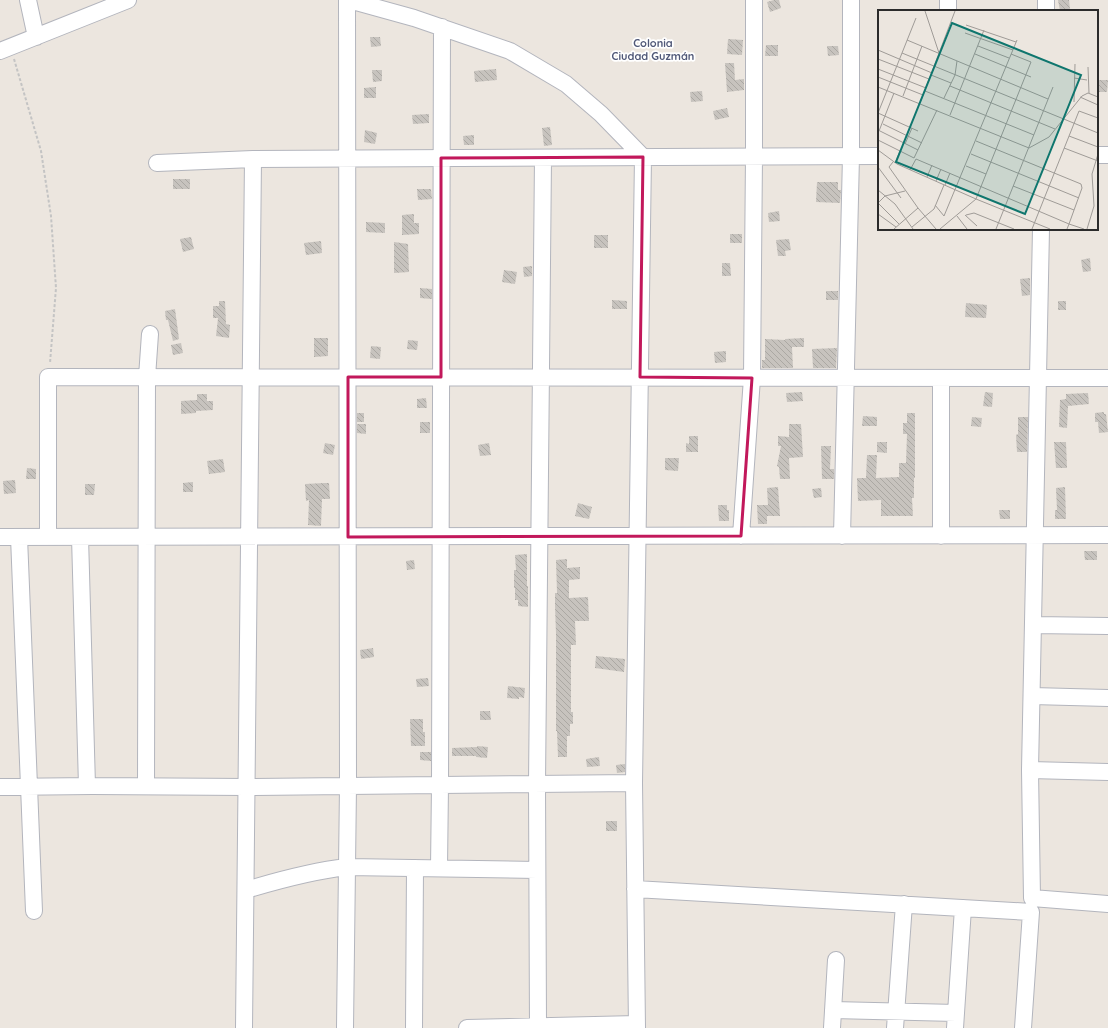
<svg xmlns="http://www.w3.org/2000/svg" width="1108" height="1028" font-family="Quicksand,sans-serif">
<defs>
<pattern id="building-back-hatch" width="6" height="6" patternUnits="userSpaceOnUse"><rect width="6" height="6" fill="#c7c3be"/><path d="M-1 5l2 2M0 0l6 6M5-1l2 2" fill="none" stroke="#aba8a3"/></pattern>
</defs>
<rect width="100%" height="100%" fill="#ece6df"/>
<path fill="url(#building-back-hatch)" d="M774 0H779L781 8 770 12 767 2Z
M1058 0H1069L1070 9 1060 11Z
M370 37H380L381 46 371 47Z
M728 39 743 40 742 55 727 54Z
M766 45H778V56H765Z
M827 46H838L839 55 828 56Z
M725 63H734L735 80 744 79V90L727 92Z
M496 69 497 80 475 82 474 71Z
M372 70H382V81L373 82Z
M1099 80H1108L1107 92H1099Z
M376 87V98H364V88Z
M702 91 703 101 691 102 690 92Z
M727 108 729 117 715 120 713 111Z
M429 114V123L413 124 412 115Z
M550 127 552 145 544 146 542 128Z
M365 130 377 133 375 144 364 142Z
M474 135V145H464L463 136Z
M173 179H190V189H173Z
M817 182H838V190H841L840 203 816 202Z
M417 189H431L432 199 418 200Z
M779 211 780 221 769 222 768 213Z
M414 214V223H419V234L402 235V215Z
M366 222 385 223V233L366 232Z
M730 234H742V243H730Z
M594 235H608V248H594Z
M191 237 194 249 183 252 180 239Z
M789 239 791 250 785 251 786 256H778L776 240Z
M321 241 322 253 306 255 304 243Z
M394 242 408 244 409 272 394 273Z
M1090 258 1091 271 1083 272 1081 260Z
M722 263H730L731 276H722Z
M532 266V276L524 277 523 267Z
M504 270 517 272 515 284 502 282Z
M1030 278V295L1022 296 1020 279Z
M420 288 432 289V299L420 298Z
M826 291H838V300H826Z
M612 300 627 301V309H612Z
M219 301H225L226 324 230 325 229 338 216 336 218 318H213V306H219Z
M1058 301H1066V310H1058Z
M966 303 987 305 986 318 965 317Z
M175 309 179 339 173 341 168 320H166L165 311Z
M314 338H328V356L314 357Z
M804 338V347H792L793 368H762V360H765V339L785 340V339Z
M408 340 418 341 417 350 407 349Z
M181 343 183 353 173 355 171 345Z
M371 346 381 347 380 359 370 358Z
M837 348 836 368H813L812 349Z
M726 351V362L715 363 714 352Z
M802 392 803 401 787 402 786 393Z
M985 392 993 393 992 407 983 406Z
M1088 393 1089 404 1068 406 1067 428 1059 427 1060 400 1066 399V394Z
M197 394H207V401H213V410L196 411V413L181 414V401L197 400Z
M426 398 427 408H417V399Z
M1104 412V414H1106L1108 432 1099 433 1098 422H1095V413Z
M357 413H364V422H357Z
M907 413H915V478H914V498H912L913 516H881V500L858 501 857 478H866L867 455H877L876 478 899 477V463H906L907 434H903V423H907Z
M863 416 877 417V426H862Z
M972 417 982 418 981 427 971 426Z
M1018 417H1028L1027 452H1017L1016 435 1018 434Z
M420 422H430V433H420Z
M357 424H366V434L357 433Z
M789 424H801L803 457 789 458 790 479H780L779 467 777 466 781 446H778V436L789 437Z
M689 436H698V452H686V443L689 444Z
M877 442H887V453L877 452Z
M1054 442H1066L1067 468H1056Z
M325 443 335 445 333 455 323 453Z
M489 443 491 455 480 456 478 445Z
M821 446H831L830 469H834V479H822Z
M665 458H679L678 471 665 470Z
M223 459 225 472 209 474 207 461Z
M27 468 36 469V479H26Z
M15 480 16 493 4 494 3 481Z
M193 482V492H183V483Z
M324 483H329L330 499H322L321 526 308 525 309 500 306 501 305 484Z
M85 484H95L94 495H85Z
M778 487 780 516H767V524H758L757 505H768L767 488Z
M1065 487 1066 519H1055V510H1057L1056 488Z
M821 488 822 497 814 498 812 489Z
M578 503 592 507 589 519 575 516Z
M718 505H727V510H729V521H719Z
M999 510H1010V519H1000Z
M1084 551H1097V560H1085Z
M527 554V586H528V607L518 606V600H515V588H514V570H516L515 555Z
M567 559V568L580 567V579L569 580V598L588 597 589 621H575L576 645H571V712H573V724H570V736H567V757H558L557 731H556V634L555 606V593H557L556 560Z
M414 560 415 569 407 570 406 561Z
M373 648 374 657 361 659 360 650Z
M596 656 625 659 624 672 595 668Z
M428 678 429 686 417 687 416 679Z
M508 686 525 688 524 698 519 697V699L507 698Z
M480 711H490L491 720H480Z
M410 719H423V732H425V746H411Z
M477 746 488 747 487 758 476 757V756H452V748L477 747Z
M420 752H431V761L420 760Z
M599 757 600 766 587 767 586 759Z
M625 764V772L617 773 616 765Z
M606 821H617V831H606Z"/>
<g fill="none" stroke-linecap="round" stroke-linejoin="round">
<g stroke="#b3b5bd" stroke-width="18">
<path id="minor" d="M28 0 36 37
M349 0 414 18 510 51 566 84 601 114 643 157 634 783 637 1028
M948 0V11
M1046 11V0
M0 51 128 0
M1097 155H1108
M157 163 253 159 879 156
M1041 229 1030 770 1032 898 1108 904
M941 378V536
M741 536 752 378 754 156V0
M842 536 851 156V0
M0 537 1108 535
M19 537 34 911
M48 537V377L1108 378
M80 537 87 786
M1033 625 1108 626
M1032 696 1108 698
M1030 770 1108 772
M146 786 147 377 150 334
M0 787 92 786 247 787 634 783
M439 868 440 785 442 27
M635 889 1031 912 1023 1028
M246 890C279 880 312 871 347 867L537 870
M833 1010 956 1013
M538 1026 537 784 543 158
M244 1028 253 159
M345 1028 348 786 347 0
M414 1028 415 868
M467 1028 637 1024
M832 1028 836 960
M895 1028 904 904
M955 1028 963 908"/>
</g>
<path stroke="#c4c4c4" stroke-width="2" stroke-dasharray="3 2" stroke-linecap="butt" d="M14 59 41 151 51 216 56 288 50 363"/>
<use href="#minor" stroke="#fff" stroke-width="16"/>
</g>
<path fill="none" stroke="#c2185b" stroke-width="3" stroke-linejoin="round" d="M643 157 640 377 752 378 741 536 348 537V377H441V158Z"/>
<g text-anchor="middle" dominant-baseline="central" stroke-width="3.5" stroke-linejoin="round" paint-order="stroke">
<g font-size="11" font-weight="bold" fill="#505878" stroke="#fff">
<text x="653" y="43">Colonia<tspan x="653" dy="13">Ciudad Guzmán</tspan></text>
</g>
</g>
<g transform="translate(878 10)">
<rect width="220" height="220" fill="#ece6df"/>
<path fill="none" stroke="#9f9b97" stroke-width="1" d="M47 1 61 43M88 15 138 32M87 23 135 40M29 30 170 89M100 36 131 48M0 40 54 63M24 43 220 123M97 44 153 67M133 44 153 52 98 189 172 219M0 49 51 69M210 57 211 83M0 59 48 78M53 65 73 73M0 67 45 85M196 68 209 70M72 76 177 119M0 77 151 138 171 127 204 86 210 83 220 87M47 81 156 125M25 86 44 36M202 87 220 95M66 88 77 65 79 51M196 92 197 54M42 93 77 1M0 103 38 8M0 103 40 121M72 105 106 20M5 114 44 133M0 120 40 140M1 121 16 83M191 126 220 137M0 130 36 148 59 100M98 131 203 174 204 178 191 214 206 219M27 134 34 118M186 138 220 151M0 140 19 154 98 189 62 219M93 144 201 188M15 152 11 157 40 198 16 219M17 153 22 141M88 156 108 164M0 157 23 188M32 160 38 149 191 214 189 219M49 167 54 155M58 171 63 159M67 175 72 163M135 176 196 200M0 180 17 194 35 219M0 193 7 186 27 181M0 193 21 214M57 195 66 206 139 30M40 198 58 219M0 204 18 217M87 205 99 216M88 205 96 203 136 219M79 206 89 219M34 217 56 199 66 175M118 219 175 77M154 219 201 101 220 108M209 219 216 196 214 164 220 144"/>
<path fill="#0f766e" fill-opacity="0.15" stroke="#0f766e" stroke-width="2" d="M74 13 203 65 147 204 18 152Z"/>
<rect width="220" height="220" fill="none" stroke="#2b2b2b" stroke-width="2"/>
</g>
</svg>
